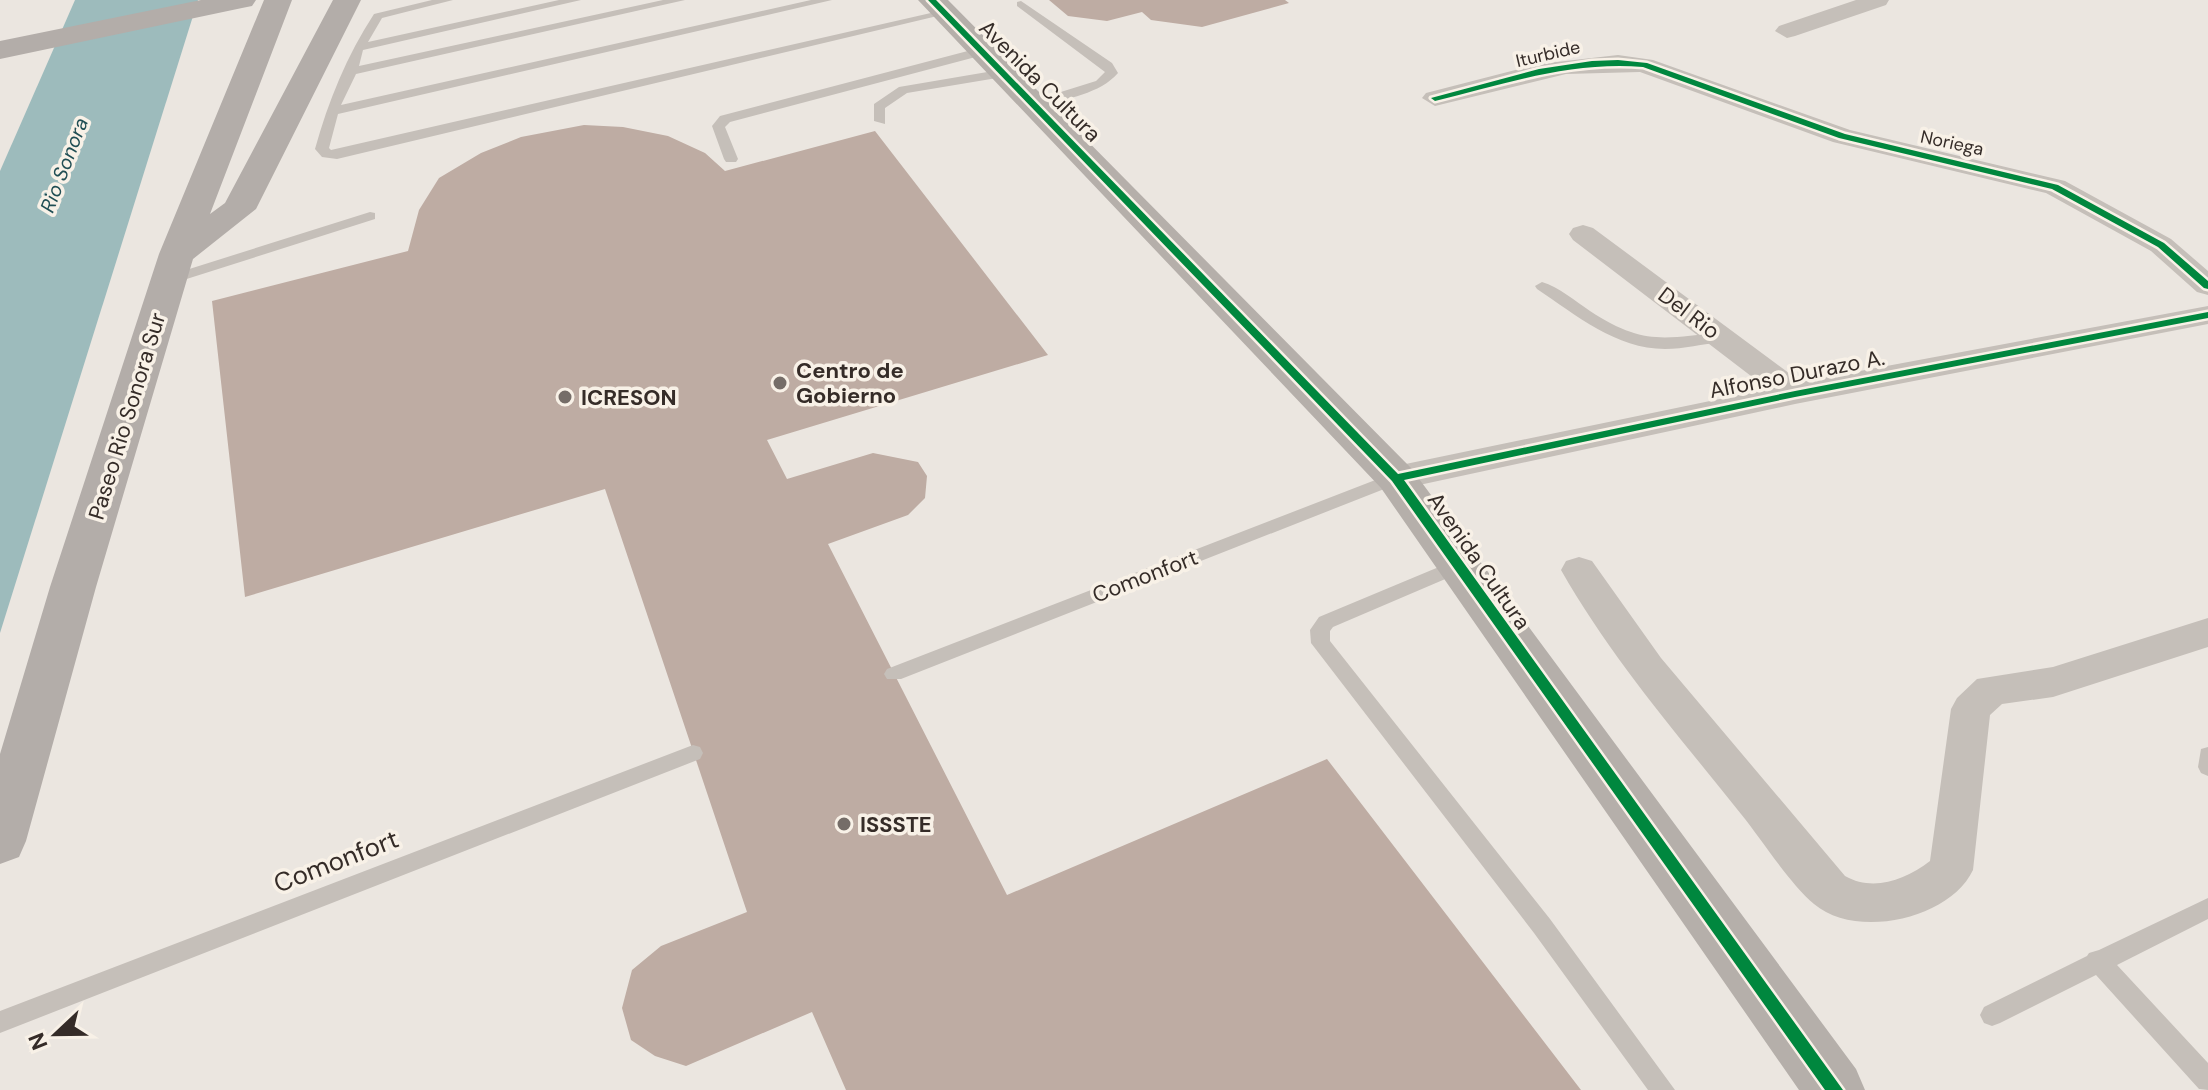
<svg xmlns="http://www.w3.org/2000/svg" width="2208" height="1090" font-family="'DM Sans',sans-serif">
<rect width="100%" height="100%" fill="#ebe6e0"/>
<path fill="#9dbbbc" d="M75 0H198L0 633V171Z"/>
<path fill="#beaca3" d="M1049 0H1285L1289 3 1202 27 1151 20 1142 12 1107 21 1068 16Z
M584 125 623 127 668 136 705 153 725 171 875 131 1048 355 767 440 787 479 873 453 918 462 927 476 925 498 908 515 828 544 1007 895 1327 759 1581 1090H846L812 1012 686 1066 655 1056 631 1040 622 1008 632 970 661 946 747 912 605 489 245 597 212 301 408 251 419 210 439 178 481 153 521 137Z"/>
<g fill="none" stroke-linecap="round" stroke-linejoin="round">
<path fill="#c5bfb9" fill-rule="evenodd" d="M432 0H453L382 18 368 42 559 0H581L363 50 359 66 663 0H685L356 74 341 105 811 0H832L338 114 329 148 331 150 944 10 950 13 337 159 322 157 315 149C328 102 347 55 374 14Z
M1021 1 1112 63 1118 73C1100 94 1067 98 1040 107H1032V101L1096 81 1105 72 1017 6V2Z
M983 47 987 48V54L730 122 725 127 738 159 736 162H726L724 159 712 126 720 116Z
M1005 69 1009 70V76L907 93 885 108V124L874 121V104L899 87Z
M370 212 375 213V219L174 283 169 284 162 280 164 277Z
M1542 282C1559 287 1575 301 1590 311 1642 345 1663 339 1721 332L1729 337 1721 342C1703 344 1684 349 1665 349 1616 349 1576 315 1537 289L1535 286Z
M1396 472 1405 478 1402 482 901 679H887L884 674 887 669Z
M1458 559 1467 566 1464 571 1333 627 1330 631V641L1550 919 1675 1090H1648L1534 933 1311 643 1310 630 1319 617Z
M693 745 700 747 703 753 700 759 0 1033V1011Z
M2208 747V776L2201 773 2198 767 2201 749Z
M2208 898V919L2117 965 2208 1063V1090L2199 1089 2096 975 2000 1023 1992 1026 1984 1023 1980 1015 1984 1007 2087 956 2089 953 2099 950Z"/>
<path fill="#c5bfb9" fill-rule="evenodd" d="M1856 0H1889L1886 5 1795 36 1787 38 1775 31 1779 26Z
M1618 55 1653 60 1850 130 2065 181 2171 239 2208 271V295L2197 292 2151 251 2046 193 1833 142 1640 72 1566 74 1435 106 1422 98 1426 93 1539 64Z
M1583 225 1593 228 1801 382 2208 306V324L1795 404 1396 490 1384 486 1379 478 1384 470 1396 466 1768 389 1573 240 1569 234 1573 228Z
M1579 557 1592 561 1661 658 1845 876C1873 892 1905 880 1930 861L1951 709 1957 698 1977 679 2053 667 2208 618V647L2053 697 2002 704 1990 715 1973 870C1950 919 1856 940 1814 904 1790 884 1762 840 1741 814 1678 735 1611 658 1561 570L1566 561Z"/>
<path fill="#b5afaa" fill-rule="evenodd" d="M918 0H948L1411 468 1856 1069 1865 1090H1799L1381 488Z"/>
<path fill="#b3ada9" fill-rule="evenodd" d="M201 0H256L252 6 242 8 0 59V41Z
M264 0H292L210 214 225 203 333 0H361L256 209 193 259 96 587 26 841 19 857 0 864V754L50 587 159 254Z"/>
<g stroke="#f8f1e7" stroke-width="5">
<path id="cycleway" d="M928 0H936L1398 474 1795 391 2208 312V318L1795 397 1404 480 1843 1090H1825L1392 481Z
M1618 60 1647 63 1845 134 2058 185 2164 243 2208 281V289L2204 288 2158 247 2052 189 1839 138 1643 67C1571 61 1504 84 1435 101L1431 98 1539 69 1592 61Z"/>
</g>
<use href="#cycleway" fill="#00873e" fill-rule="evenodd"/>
</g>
<g fill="#756d68" stroke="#f8f1e7" stroke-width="3">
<circle cx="780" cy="383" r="8"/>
<circle cx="565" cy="397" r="8"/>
<circle cx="844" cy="824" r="8"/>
</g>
<g text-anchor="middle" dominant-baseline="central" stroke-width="7" stroke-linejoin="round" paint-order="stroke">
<g font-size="18" fill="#352c28" stroke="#f8f1e7">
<text transform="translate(1548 54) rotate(-13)">Iturbide</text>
<text transform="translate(1952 143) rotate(12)">Noriega</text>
</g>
<g font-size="20" font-style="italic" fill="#204e54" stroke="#f8f1e7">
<text transform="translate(64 165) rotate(-69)">Rio Sonora</text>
</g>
<g font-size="22" fill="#352c28" stroke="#f8f1e7">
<text transform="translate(1040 81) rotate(45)">Avenida Cultura</text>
<text transform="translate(1689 313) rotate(37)">Del Rio</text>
<text transform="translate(1797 374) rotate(-11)">Alfonso Durazo A.</text>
<text transform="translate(127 416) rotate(-73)">Paseo Rio Sonora Sur</text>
<text transform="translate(1479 561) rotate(55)">Avenida Cultura</text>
<text transform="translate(1145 576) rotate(-21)">Comonfort</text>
</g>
<g font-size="22" font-weight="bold" fill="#352c28" stroke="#f8f1e7" text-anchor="start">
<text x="796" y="370">Centro de<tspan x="796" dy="25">Gobierno</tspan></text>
<text x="581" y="397">ICRESON</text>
<text x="860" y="824">ISSSTE</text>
</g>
<g font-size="26" fill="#352c28" stroke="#f8f1e7">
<text transform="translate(336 861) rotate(-21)">Comonfort</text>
</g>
</g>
<g transform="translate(56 1034) rotate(248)" stroke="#f8f1e7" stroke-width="6" paint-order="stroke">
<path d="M0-6L14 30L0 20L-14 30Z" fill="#352c28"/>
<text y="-12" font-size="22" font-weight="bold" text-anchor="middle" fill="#352c28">N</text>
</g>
</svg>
